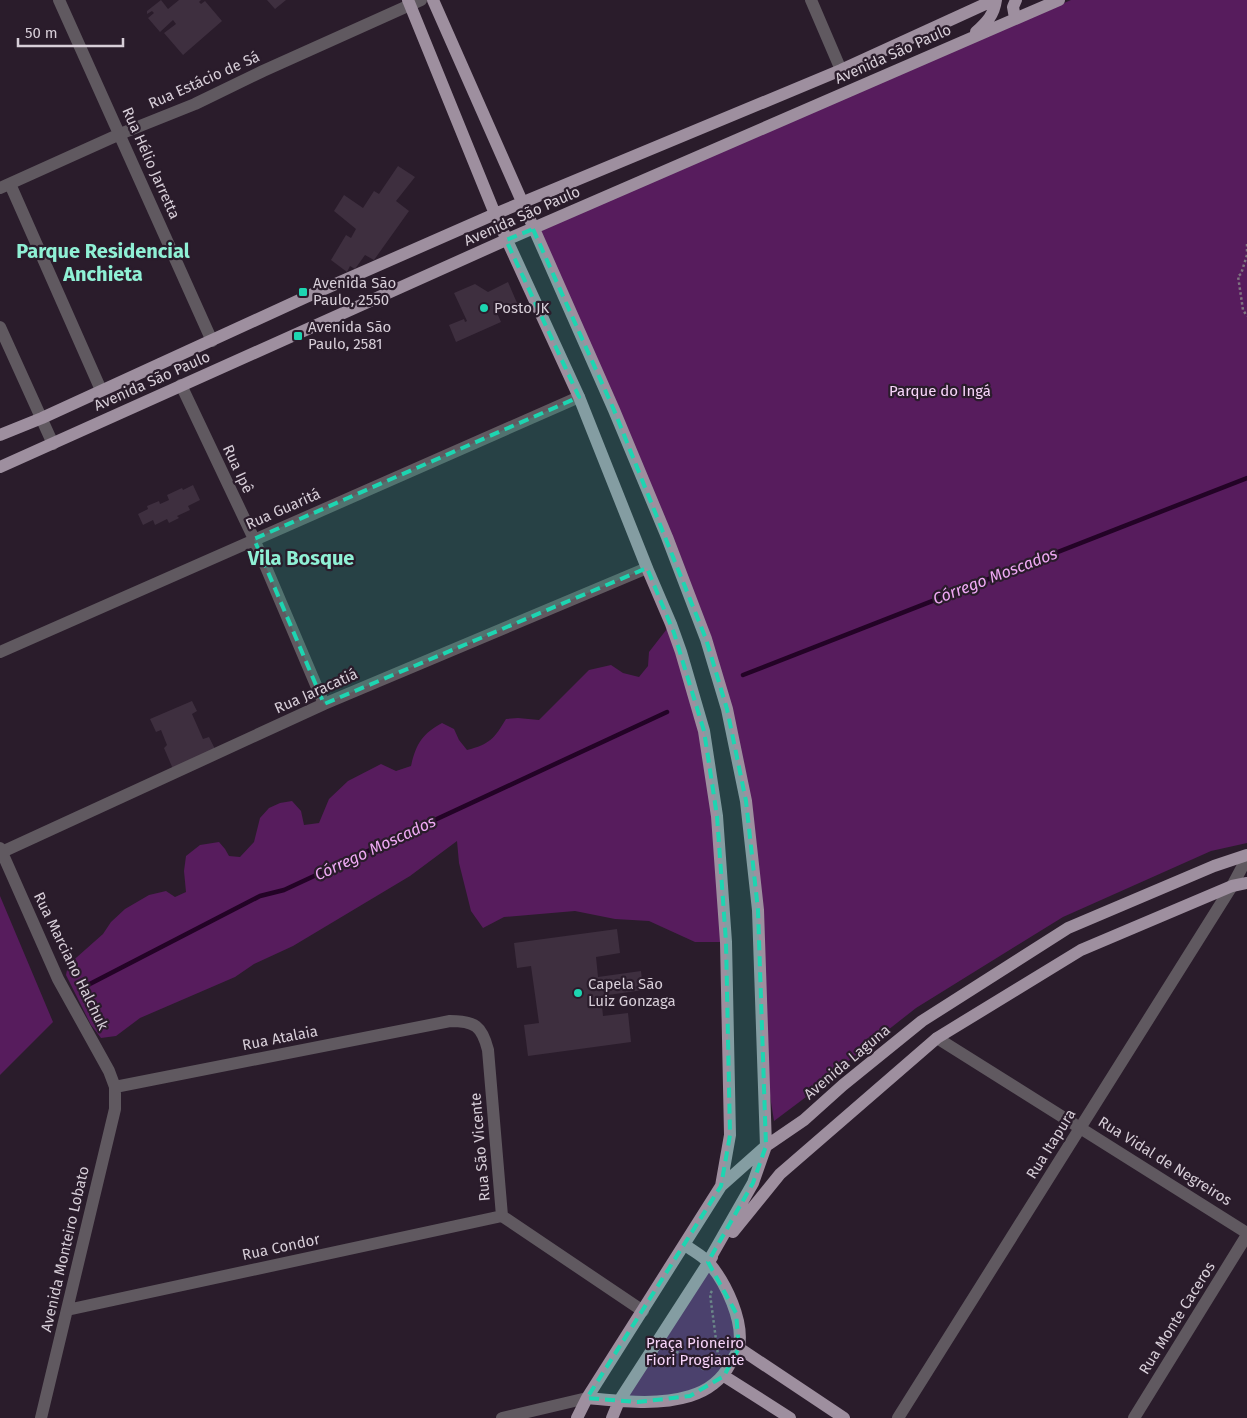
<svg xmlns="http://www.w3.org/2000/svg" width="1247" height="1418" font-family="'Fira Sans',sans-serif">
<rect width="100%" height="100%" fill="#2a1c2b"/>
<path fill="#571c5d" d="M1071 0H1247V843L1211 851 1063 917 916 1008 846 1063 818 1088 774 1121 767 1077 759 908 730 710 540 230Z
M670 625 702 732 715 816 723 942H695L649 921 615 919 575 911 504 917 483 928 471 911 459 863 457 841 410 876 293 946 254 964 235 977 140 1018 116 1036 101 1038 91 1025 66 975 68 965 103 934 111 922 125 909 149 895 166 891 175 897 186 892 184 871 186 856 200 845 219 842 225 849 229 856 240 857 254 842 260 818 269 808 280 803 292 801 301 811 304 825 319 823 329 799 348 781 381 764 396 771 411 766C416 744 422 734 442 723L454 729 459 740 467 750C490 744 494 739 506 719L518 718 539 720 589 670 611 665 623 673 639 677 648 666 649 652Z
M0 896 53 1022 0 1075Z
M708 1262 740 1331 730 1366 690 1396 619 1401Z"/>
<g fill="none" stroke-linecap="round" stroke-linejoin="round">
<path stroke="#230326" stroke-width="4.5" d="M743 675 1247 478
M84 987 260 896 284 890 667 712"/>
</g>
<path fill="#3e2f3f" d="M161 0 168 9 179 0H201L199 2 201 4 205 1 222 21 183 55 164 33 176 24 173 20 160 32 148 18 154 13 152 11 147 14V11Z
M267 0H286L275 9Z
M398 166 415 177 396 201 409 211 374 260 365 255 355 269 350 266 347 272 331 260 346 235 351 238 356 229 334 211 344 195 363 208 374 191 379 194Z
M508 282 517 303 497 313 501 322 456 342 449 325 464 319 465 322 467 321 454 293 475 284 488 292Z
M193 485 200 500 188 506 190 510 177 516 179 518 169 523 167 519 155 525 153 520 143 525 138 514 148 509 147 506 159 501 160 504 169 500 167 495 182 488 183 490Z
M192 701 197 711 192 714 203 739 209 737 216 751 173 769 164 748 167 745 161 730 156 732 150 719Z
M617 929 620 953 596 957 598 977 641 971 643 990 601 996 603 1016 628 1013 631 1042 528 1056 524 1025 539 1023 531 966 517 968 514 943Z"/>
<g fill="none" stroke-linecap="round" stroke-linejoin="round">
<path stroke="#7f7480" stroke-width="2.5" stroke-dasharray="2.5 2.5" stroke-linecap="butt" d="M1247 244V252
M1247 255 1241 274 1238 276 1243 310 1247 316
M712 1291 710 1294 718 1355 720 1356
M668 1346 703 1369 713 1366"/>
<path stroke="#605960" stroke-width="12" d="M59 0 212 341
M811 0 841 70
M10 184 101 390
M0 188 120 134 195 104 263 71 421 0
M0 327 53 444
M181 385 254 539 324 704
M0 652 579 397
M0 848 58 979 109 1071 115 1087V1109L41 1418
M2 852 324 704 647 568
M937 1038 1247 1233
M115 1087 450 1021C475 1021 482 1026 488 1050L502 1216
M502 1216 643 1311
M67 1310 502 1216
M502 1418 587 1398
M898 1418 1232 886 1247 858
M1134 1418 1247 1235"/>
<path stroke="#9e8f9f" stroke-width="12" d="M408 0 495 214 579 397 647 568 671 624 681 652 704 731 717 816 726 942 730 1135 721 1186
M433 0 614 410 667 537 706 639 727 709 746 801 758 910 766 1146 753 1183 708 1262
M1015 18 1013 7 1016 0
M976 32C987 22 994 15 996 0
M0 435 42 418 306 297 495 214 841 70 994 0
M0 467 506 240 1059 0
M733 1232 780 1174 937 1038 1081 950 1232 886 1247 883
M739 1348 844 1418
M724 1376 790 1418
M587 1398C621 1401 657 1406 690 1396 707 1391 722 1380 730 1364 733 1359 737 1353 739 1347 744 1321 726 1283 709 1263 703 1256 693 1251 685 1245
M577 1418 587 1398 721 1186 766 1146 804 1120 843 1085 922 1021 1068 928 1214 866 1247 855
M612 1418 619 1401 712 1257"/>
</g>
<path fill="#1dd5b1" fill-opacity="0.2" stroke="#1dd5b1" stroke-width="4" stroke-dasharray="10 6" stroke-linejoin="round" d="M533 229 614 410 706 639 727 709 746 801 758 910 766 1146 753 1183 708 1262 736 1313 739 1348 724 1376 690 1396 638 1402 587 1398 721 1186 730 1135 726 942 717 816 704 731 674 633 647 568 324 704 254 539 579 397 506 240Z"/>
<g fill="#1dd5b1" stroke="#2a1c2b" stroke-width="2">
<rect x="298" y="287" width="10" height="10" rx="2.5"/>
<circle cx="484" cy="308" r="5"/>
<rect x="293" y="331" width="10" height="10" rx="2.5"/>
<circle cx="578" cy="993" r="5"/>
</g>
<g text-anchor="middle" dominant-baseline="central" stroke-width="4.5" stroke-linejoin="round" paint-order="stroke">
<g font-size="15" fill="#d7ced8" stroke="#2a1c2b">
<text transform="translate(893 54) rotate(-24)">Avenida São Paulo</text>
<text transform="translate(204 80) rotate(-24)">Rua Estácio de Sá</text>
<text transform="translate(151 163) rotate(66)">Rua Hélio Jarretta</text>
<text transform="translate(522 216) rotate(-24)">Avenida São Paulo</text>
<text transform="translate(152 381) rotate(-24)">Avenida São Paulo</text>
<text transform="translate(238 469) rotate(65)">Rua Ipê</text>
<text transform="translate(283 509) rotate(-24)">Rua Guaritá</text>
<text transform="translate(316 691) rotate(-24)">Rua Jaracatiá</text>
<text transform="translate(71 961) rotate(64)">Rua Marciano Halchuk</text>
<text transform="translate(280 1038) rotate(-11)">Rua Atalaia</text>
<text transform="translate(847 1062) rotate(-40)">Avenida Laguna</text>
<text transform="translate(1051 1144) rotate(-58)">Rua Itapura</text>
<text transform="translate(480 1147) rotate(-95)">Rua São Vicente</text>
<text transform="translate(1165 1161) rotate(32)">Rua Vidal de Negreiros</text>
<text transform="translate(281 1247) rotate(-12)">Rua Condor</text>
<text transform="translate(65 1249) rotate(-77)">Avenida Monteiro Lobato</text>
<text transform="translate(1177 1318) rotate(-58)">Rua Monte Caceros</text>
</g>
<g font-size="15" fill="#d7ced8" stroke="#2a1c2b" text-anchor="start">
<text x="313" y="283">Avenida São<tspan x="313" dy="17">Paulo, 2550</tspan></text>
<text x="494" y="308">Posto JK</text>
<text x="308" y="327">Avenida São<tspan x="308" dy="17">Paulo, 2581</tspan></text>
<text x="588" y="984">Capela São<tspan x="588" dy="17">Luiz Gonzaga</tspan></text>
</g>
<g font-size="15" fill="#f8d5fa" stroke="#2a1c2b">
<text x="940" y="391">Parque do Ingá</text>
<text x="695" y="1343">Praça Pioneiro<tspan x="695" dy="17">Fiori Progiante</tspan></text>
</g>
<g font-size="16" font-style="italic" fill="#efa9f4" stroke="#2a1c2b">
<text transform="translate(995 576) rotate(-21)">Córrego Moscados</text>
<text transform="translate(375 848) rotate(-25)">Córrego Moscados</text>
</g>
<g font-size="20" font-weight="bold" fill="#8ff0d5" stroke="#2a1c2b">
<text x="103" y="251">Parque Residencial<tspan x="103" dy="23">Anchieta</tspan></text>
<text x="301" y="558">Vila Bosque</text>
</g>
</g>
<path d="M18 38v8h105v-8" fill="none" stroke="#d7ced8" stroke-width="2.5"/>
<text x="25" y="38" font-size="15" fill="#d7ced8" stroke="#2a1c2b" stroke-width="4" paint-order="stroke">50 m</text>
</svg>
